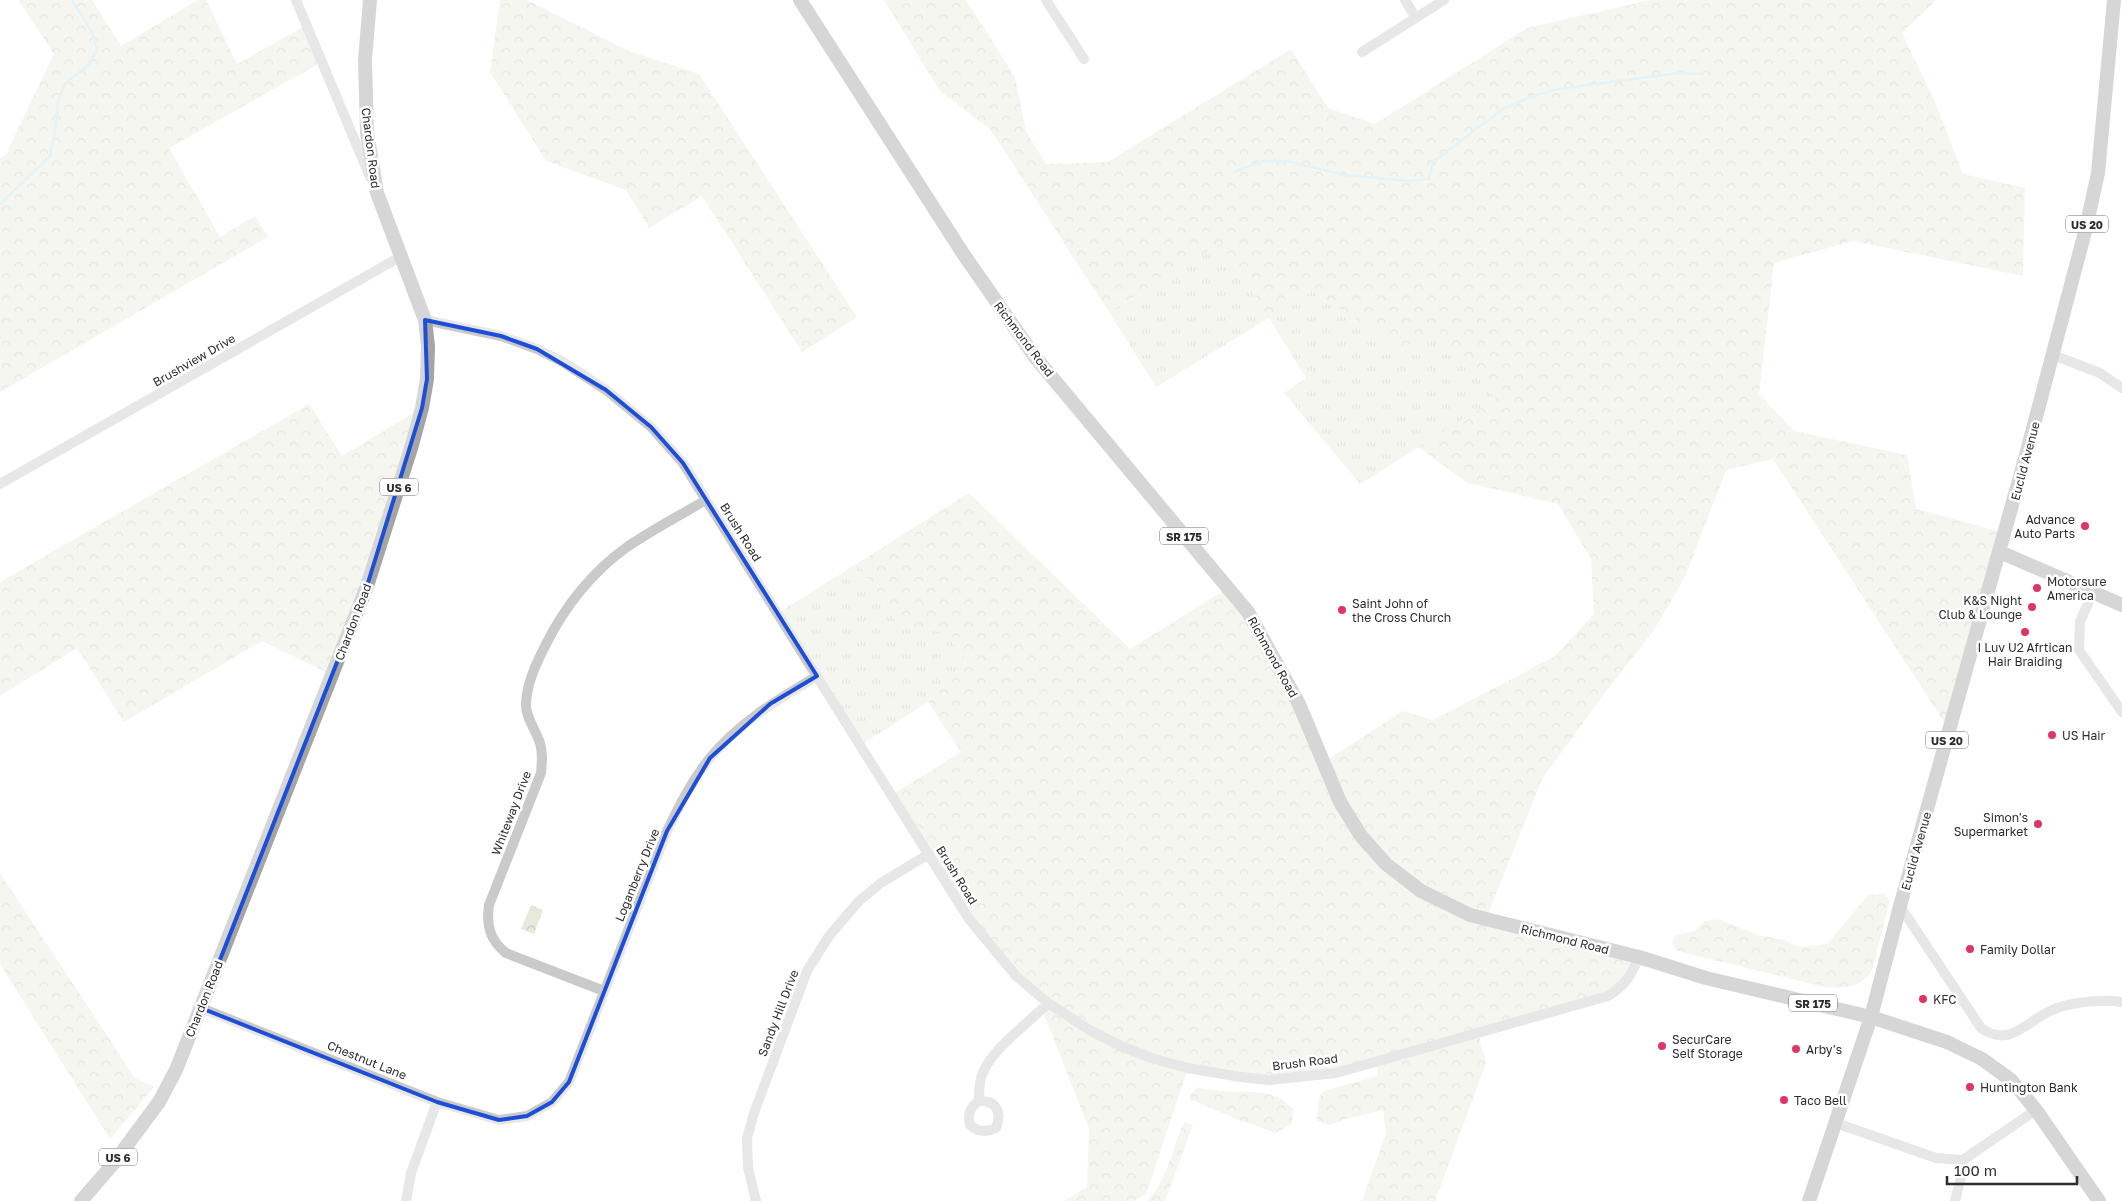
<svg xmlns="http://www.w3.org/2000/svg" width="2122" height="1201" font-family="'Golos Text',sans-serif">
<defs>
<pattern id="grass-tufts" width="24" height="20" patternUnits="userSpaceOnUse" patternTransform="scale(1.25)"><rect width="24" height="20" fill="#e7eadb"/><path d="M3 7l-1-3M5 7V3M7 7l1-3M15 17l-1-3M17 17v-4M19 17l1-3" fill="none" stroke="#c6c9bc"/></pattern>
<pattern id="forest-crowns" width="20" height="18" patternUnits="userSpaceOnUse" patternTransform="scale(1.25)"><rect width="20" height="18" fill="#e7eadb"/><path d="M2 6a3 3 0 1 1 6 0M12 15a3 3 0 1 1 6 0" fill="none" stroke="#c6c9bc"/></pattern>
</defs>
<rect width="100%" height="100%" fill="#fff"/>
<path fill="url(#grass-tufts)" d="M1221 243 1269 318 1312 291 1403 349 1435 329 1496 399 1360 484 1284 393 1306 378 1269 318 1156 387 1109 312Z
M858 563 898 625 946 633 966 661 928 702 861 745 778 613Z"/>
<path fill="url(#forest-crowns)" d="M18 0H92L121 46 198 0H206L237 64 307 25 322 62 169 148 220 237 255 216 268 237 0 392V159L5 156 54 54Z
M500 0H527L629 51 699 74 857 317 802 352 702 196 649 228 626 190 546 161 490 72Z
M884 0H966L1015 77 1026 132 1046 164 1108 162 1291 49 1328 108 1375 124 1527 28 1650 0H1936L1902 33 1935 102 1963 174 2025 188 2023 276 1853 241 1774 263 1759 394 1794 431 1907 455 1916 509 2005 533 1950 731 1773 459 1726 470 1685 577 1654 630 1604 694 1542 779 1486 919 1639 957 1618 990 1478 1032 1486 1063 1435 1201H1362L1386 1134 1383 1110 1346 1119 1328 1125 1317 1121 1319 1098 1323 1091 1378 1076 1376 1063 1269 1080 1188 1068 1146 1194 1134 1201H1064L1087 1187 1089 1129 1042 1009 1048 1003 994 952 892 795 961 752 928 702 966 661 946 633 898 625 858 563 969 493 1130 649 1228 588 1324 762 1403 711 1433 720 1554 657 1594 614 1591 559 1558 504 1468 483 1418 447 1496 399 1435 329 1403 349 1312 291 1269 318 1221 243 1109 312 990 129 940 91Z
M309 404 342 456 422 408 332 675 262 641 124 722 77 648 0 696V582Z
M0 873 135 1078 154 1087 110 1139 0 964Z
M1884 894 1890 900 1872 970C1862 988 1842 989 1825 987L1677 951 1672 943 1676 935 1695 931 1705 921 1718 919 1758 935 1784 940 1799 947 1827 944 1868 895Z
M531 905 543 910 534 934 521 929Z
M1197 1087C1221 1095 1261 1087 1281 1099 1285 1101 1289 1106 1293 1109L1292 1123 1276 1133 1236 1119 1190 1099 1191 1094Z
M1185 1122 1193 1125 1165 1201H1147C1157 1190 1164 1177 1169 1163 1175 1149 1176 1135 1185 1122Z"/>
<g fill="none" stroke-linecap="round" stroke-linejoin="round">
<path stroke="#c8e4ea" stroke-width="2.5" d="M1234 172 1263 161H1287L1344 175 1409 181 1429 179 1433 162 1503 109 1533 96 1558 89 1678 73 1702 74
M0 204 50 156 55 131 58 101 65 84 88 65 97 50 92 32 72 0"/>
<path stroke="#cacaca" stroke-width="10" d="M296 0 370 177
M1046 0 1084 59
M1405 0 1416 18
M1362 52 1444 0
M425 320 501 336 537 349 563 362 606 390 651 427 683 463 969 919 1016 976 1048 1003 1091 1031 1121 1046 1151 1058 1188 1068 1240 1077 1269 1080 1336 1073 1608 996C1624 987 1632 974 1639 957
M2053 355 2100 373 2122 388
M0 484 400 257
M2093 592 2080 622 2079 650 2122 712
M1900 906 1981 1028C2012 1050 2029 1017 2057 1008 2074 1002 2104 999 2122 1002
M604 991 506 953C490 940 486 926 489 905L541 773C542 763 543 753 540 743 536 730 525 717 526 703 527 683 536 664 545 646 564 608 592 572 627 547 652 530 680 515 706 500
M201 1008 437 1102 499 1120 527 1116 552 1102 569 1082 667 831C679 806 692 780 710 758 739 722 779 699 817 676
M979 1101C997 1100 1002 1113 996 1128 986 1132 979 1133 970 1125 967 1114 970 1107 979 1101 979 1093 979 1085 981 1078 989 1050 1028 1024 1048 1003
M1836 1123 1936 1158 1963 1160
M406 1201 411 1173 437 1102
M756 1201 748 1168 747 1138 754 1113 807 971 829 936 859 901 881 883 929 854
M1955 1201 1961 1177 1963 1160 2036 1110"/>
<path stroke="#a5a5a5" stroke-width="14" d="M800 0 964 255 1035 357 1248 612 1299 704 1340 802 1361 836 1386 864 1421 891 1470 915 1639 957 1706 978 1871 1017 1947 1042 1982 1059 2011 1080 2036 1110 2099 1201
M2000 552 2122 605
M81 1201 113 1164 159 1102 176 1070 367 586 412 445 422 408 427 379 428 346 425 320 377 193 367 132 365 60 370 0
M1809 1201 1871 1017 1900 906 2026 455 2086 228 2098 173 2114 0"/>
</g>
<path d="M0 0H2122V1201H0ZM425 320 501 336 537 349 606 390 651 427 683 463 817 676 770 704 710 758 667 831 569 1082 552 1102 527 1116 499 1120 437 1102 201 1008 367 586 422 408 427 379Z" fill="#fff" fill-opacity=".55" fill-rule="evenodd"/>
<path fill="none" stroke="#1d4ed8" stroke-width="4" stroke-linejoin="round" d="M425 320 501 336 537 349 606 390 651 427 683 463 817 676 770 704 710 758 667 831 569 1082 552 1102 527 1116 499 1120 437 1102 201 1008 367 586 422 408 427 379Z"/>
<g fill="#df3565" stroke="#fff" stroke-width="2">
<circle cx="2085" cy="526" r="5"/>
<circle cx="2037" cy="588" r="5"/>
<circle cx="2032" cy="607" r="5"/>
<circle cx="1342" cy="610" r="5"/>
<circle cx="2025" cy="632" r="5"/>
<circle cx="2052" cy="735" r="5"/>
<circle cx="2038" cy="824" r="5"/>
<circle cx="1970" cy="949" r="5"/>
<circle cx="1923" cy="999" r="5"/>
<circle cx="1662" cy="1046" r="5"/>
<circle cx="1796" cy="1049" r="5"/>
<circle cx="1970" cy="1087" r="5"/>
<circle cx="1784" cy="1100" r="5"/>
</g>
<g text-anchor="middle" dominant-baseline="central" stroke-width="5" stroke-linejoin="round" paint-order="stroke">
<g fill="#fff" stroke="#6c6c6c" stroke-width="1">
<rect x="2066" y="215.5" width="42" height="17" rx="4"/>
<rect x="380" y="478.5" width="38" height="17" rx="4"/>
<rect x="1160" y="527.5" width="48" height="17" rx="4"/>
<rect x="1926" y="731.5" width="42" height="17" rx="4"/>
<rect x="1789" y="994.5" width="48" height="17" rx="4"/>
<rect x="99" y="1148.5" width="38" height="17" rx="4"/>
</g>
<g font-size="11" font-weight="bold" fill="#2d2d2d">
<text x="2087" y="224">US 20</text>
<text x="399" y="487">US 6</text>
<text x="1184" y="536">SR 175</text>
<text x="1947" y="740">US 20</text>
<text x="1813" y="1003">SR 175</text>
<text x="118" y="1157">US 6</text>
</g>
<g font-size="12" fill="#2d2d2d" stroke="#fff">
<text transform="translate(371 148) rotate(83)">Chardon Road</text>
<text transform="translate(1024 339) rotate(53)">Richmond Road</text>
<text transform="translate(194 360) rotate(-30)">Brushview Drive</text>
<text transform="translate(2025 461) rotate(-75)">Euclid Avenue</text>
<text transform="translate(741 532) rotate(58)">Brush Road</text>
<text transform="translate(353 622) rotate(-69)">Chardon Road</text>
<text transform="translate(1273 657) rotate(61)">Richmond Road</text>
<text transform="translate(511 813) rotate(-69)">Whiteway Drive</text>
<text transform="translate(1916 851) rotate(-74)">Euclid Avenue</text>
<text transform="translate(637 875) rotate(-68)">Loganberry Drive</text>
<text transform="translate(957 875) rotate(58)">Brush Road</text>
<text transform="translate(1565 939) rotate(14)">Richmond Road</text>
<text transform="translate(204 999) rotate(-68)">Chardon Road</text>
<text transform="translate(778 1013) rotate(-69)">Sandy Hill Drive</text>
<text transform="translate(367 1060) rotate(22)">Chestnut Lane</text>
<text transform="translate(1305 1062) rotate(-7)">Brush Road</text>
</g>
<g font-size="12" fill="#2d2d2d" stroke="#fff" text-anchor="start">
<text x="2075" y="519" text-anchor="end">Advance<tspan x="2075" dy="14">Auto Parts</tspan></text>
<text x="2047" y="581">Motorsure<tspan x="2047" dy="14">America</tspan></text>
<text x="2022" y="600" text-anchor="end">K&amp;S Night<tspan x="2022" dy="14">Club &amp; Lounge</tspan></text>
<text x="1352" y="603">Saint John of<tspan x="1352" dy="14">the Cross Church</tspan></text>
<text x="2025" y="647" text-anchor="middle">I Luv U2 Afrtican<tspan x="2025" dy="14">Hair Braiding</tspan></text>
<text x="2062" y="735">US Hair</text>
<text x="2028" y="817" text-anchor="end">Simon's<tspan x="2028" dy="14">Supermarket</tspan></text>
<text x="1980" y="949">Family Dollar</text>
<text x="1933" y="999">KFC</text>
<text x="1672" y="1039">SecurCare<tspan x="1672" dy="14">Self Storage</tspan></text>
<text x="1806" y="1049">Arby's</text>
<text x="1980" y="1087">Huntington Bank</text>
<text x="1794" y="1100">Taco Bell</text>
</g>
</g>
<path d="M1947 1176v8h130v-8" fill="none" stroke="#2d2d2d" stroke-width="2.5"/>
<text x="1954" y="1176" font-size="15" fill="#2d2d2d" stroke="#ffffff" stroke-width="4" paint-order="stroke">100 m</text>
</svg>
